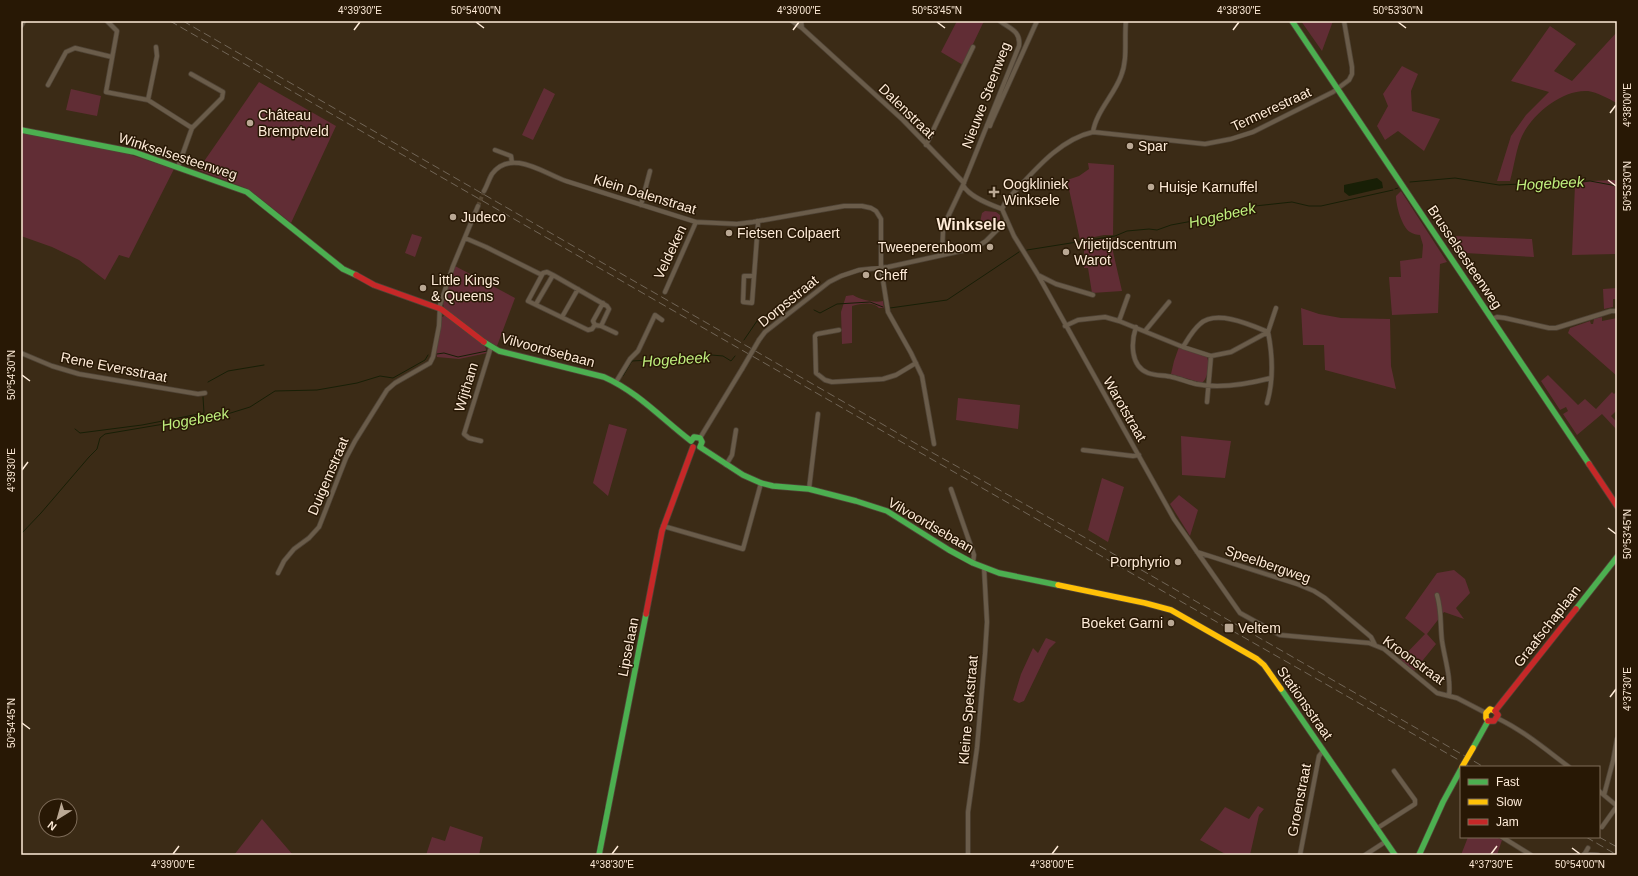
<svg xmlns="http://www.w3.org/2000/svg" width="1638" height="876" font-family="Arial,sans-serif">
<rect width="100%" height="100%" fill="#3b2b16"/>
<path fill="#612d35" d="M957 21H984L963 65 941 52Z
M1301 21H1333L1322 51Z
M1550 26 1576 44 1554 71 1572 81 1617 32V103C1609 99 1597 92 1588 91 1563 89 1532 114 1522 136 1516 149 1514 167 1510 181H1497L1511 136 1526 115 1549 92 1511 81Z
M1402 66 1418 74 1411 91 1412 111 1440 119 1424 151 1398 131 1385 140 1377 126 1388 106 1383 94Z
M259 82 336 126 291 223 248 189 198 170Z
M544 88 555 94 533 140 522 135Z
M71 89 101 96 97 116 66 110Z
M21 132 122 152 174 169 129 258 119 255 105 280 79 260 52 247 21 236Z
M1088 163 1114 165 1113 235H1104L1080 240 1067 180 1079 176 1089 169Z
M1617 180 1615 254 1572 255 1575 185 1590 181Z
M1401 191 1447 262 1440 264 1438 313 1392 315 1389 277H1401L1400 261 1422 258 1423 245 1420 235C1417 235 1413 234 1410 232 1402 227 1396 206 1396 196Z
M985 211 996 212 1000 215V220L993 228H985L980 222 982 213Z
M412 234 422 237 415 257 405 253Z
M1452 236 1532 239 1534 257 1465 253 1460 250Z
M1101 239H1113L1111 243 1122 291 1092 293 1088 268H1084L1083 260H1085L1083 243Z
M455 266 515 298 497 346 490 343 445 311 443 304Z
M1617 288V299H1613V307L1604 309 1603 289Z
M853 295C861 300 874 303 883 301L884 308H879C872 301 861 304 852 306V343L842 344 841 312 846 296Z
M1301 308 1319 314 1341 318 1390 319 1391 366 1396 389 1325 370 1324 345H1303Z
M446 315 485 346 487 353 459 359 437 357 436 352 442 317Z
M1602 317V321L1617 318V376L1568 333 1570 328 1590 321 1591 324H1593L1594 319Z
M1179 347 1207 357C1210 364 1208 378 1202 383L1171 374 1174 361Z
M1548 375 1578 405 1585 399 1596 409 1612 392 1614 394 1617 391V410L1611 416 1617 422V430L1602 414 1577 435 1563 414 1568 411 1566 407 1560 410 1541 381Z
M958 398 1020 405 1018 429 956 420Z
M609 424 627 429 608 496 593 483Z
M1181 436 1231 441 1225 478 1182 475Z
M1102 478 1124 487 1108 542 1088 530Z
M1179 495 1198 510 1190 536 1170 504Z
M1454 570 1465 579 1470 593 1456 608 1464 619 1444 612 1427 634 1436 644 1414 671 1400 660 1425 634 1405 618 1437 573Z
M1046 638 1056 642 1049 649 1024 701 1019 703 1013 700 1021 674 1033 648 1038 653Z
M1258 806 1264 809 1259 815 1250 855H1227L1200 840 1225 807 1249 819Z
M262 819 293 855H234Z
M450 826 483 837 479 855H426L432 837 445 841Z
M1468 837H1496L1502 840 1497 855H1461Z"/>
<path fill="#181f06" d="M1377 178 1382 182 1383 188 1349 196 1344 192V185Z"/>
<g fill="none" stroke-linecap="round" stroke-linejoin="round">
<path stroke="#181f06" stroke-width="1" d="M1410 182 1455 178 1499 185 1590 181 1617 186
M1395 189 1398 188
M1027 250 1115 236 1127 231 1149 229 1157 230 1171 225 1198 220H1209L1244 207 1255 206 1292 202 1309 206H1321L1393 190
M890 308 947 300 1019 252
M814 310 820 313 837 304 870 302 883 307
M744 340 757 321 801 292
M437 354 444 353 458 357 487 351
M623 376 632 361 685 358 700 354 723 356 731 361 735 356
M208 382 228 371 264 365
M75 429 80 433 142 425 204 413 203 397
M21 534 41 513 89 457 97 449 100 438 105 434 170 423 208 420 250 407 275 391 317 390 357 383 380 376 393 378 425 360 428 355
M596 855 605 807"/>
<path stroke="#584833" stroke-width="4" stroke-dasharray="4 2" stroke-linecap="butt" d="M478 206 484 191"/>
<g stroke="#504436" stroke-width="5.5">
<path id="street" d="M107 21 117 31 106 92 148 100
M792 21 802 28 903 120 964 183
M801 21 802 28
M21 26 24 21
M156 47 157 56 148 100 192 128
M48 85 66 52 75 48 112 57
M987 125 990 126 991 123 1037 21
M1093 132C1096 112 1114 95 1121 76 1128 59 1124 39 1126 21
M926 145 973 47
M495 150 511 156 512 163
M178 167 192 128 222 98 223 92 191 74
M963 185C969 197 991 205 1002 209
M484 191C487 186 489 179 492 174 511 148 545 174 566 181L696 222 737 224 753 222 844 206H862L871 208 876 211 881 219V268L888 312 911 353 922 376 934 444
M641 205 650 171
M1002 209 1014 236 1038 275 1174 519 1240 613 1280 635 1369 643 1384 649 1437 693 1457 698 1486 713
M1002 209 1006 201C1031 175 1057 140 1093 132L1205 144 1231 139 1253 132 1333 92 1349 80 1352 74V67L1344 21
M465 238 486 247 542 275
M942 255 943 232 945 223 963 185 1019 46C1021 31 1010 29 1000 21
M1038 275 1056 284 1093 295
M754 276H744L743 302 752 303 758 224 757 221
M665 292 696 222
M536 304 553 275
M562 317 578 289
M1492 319 1497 317 1505 318 1549 328H1556L1611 311H1617
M1119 321 1128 296
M595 325 593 321 603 303
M601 326 609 309 607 306 553 275 547 272 543 273 528 301 588 330 592 329 595 325 601 326 616 333
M1065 326 1078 320 1105 317 1119 321 1183 347 1211 356 1231 352 1268 332 1276 308
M1136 327C1131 342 1130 366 1148 373 1156 376 1165 375 1172 377 1180 379 1188 382 1196 384 1220 389 1248 384 1271 378
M839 330 817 334 815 336 816 373 825 380 832 382 883 379 896 375 916 363
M1145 331 1169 302
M759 340 765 332 829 282 841 276 859 270 888 267 975 248 986 241 1006 221
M1183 347C1188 339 1192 331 1200 324 1216 309 1251 325 1268 332 1273 357 1274 379 1267 403
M21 353 52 366 79 374 198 394 205 393
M616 382 630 359 638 351 655 315 662 320
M1207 402 1211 356
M700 438 742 369
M481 441 469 438 464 434 491 347
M1083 450 1133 456 1139 455
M726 465 732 455 736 430
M809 489 818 414
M951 489 974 555 973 563
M663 526 743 549 761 483
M1197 552 1297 584 1314 591 1325 598 1371 637 1375 645
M278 573 284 561 294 549 309 538 319 527 346 458 355 441 387 390 395 383 430 363 433 357 439 326 440 305 453 266 478 206
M1437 595C1442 612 1440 625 1442 641 1445 660 1451 677 1449 696
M1497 718C1524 731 1545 749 1569 767
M1599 791 1617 806
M1604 795 1613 761 1617 739
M1602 827 1617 806
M1376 829 1415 804V800L1394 771
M1502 837 1531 855
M1584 854 1598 855
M968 855V812L977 748 985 654 987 622 984 567
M1300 855 1319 756 1323 751
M1365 855 1385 842
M1584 855 1588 848"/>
</g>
<g stroke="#504436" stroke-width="7">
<path id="fast" d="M1292 21 1589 464
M21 130 134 152 247 192 343 269 356 275
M484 342 499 351 604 377C638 392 662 419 691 441
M691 441 694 437 700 438 702 442 700 447
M700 447 743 475 761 483 773 486 809 489 856 501 887 511 949 550 973 563 999 573 1058 585
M1576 609 1617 557
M1281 689 1395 855
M1473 748 1488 721
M599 855 646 614
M1419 855 1443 802 1461 769"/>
</g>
<g stroke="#504436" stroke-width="7">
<path id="slow" d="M1058 585 1145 603 1171 610 1257 659 1264 665 1281 689
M1488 721 1486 718V713L1490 709 1495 711"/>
</g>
<g stroke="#504436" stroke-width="7">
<path id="jam" d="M356 275 374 285 441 309 484 342
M1589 464 1617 506
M646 614 662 531 693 447
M1495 711 1576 609
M1488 721H1494L1498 715 1495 711"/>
</g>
<use href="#street" stroke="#6a5c4a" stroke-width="4"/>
<use href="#fast" stroke="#4caf50" stroke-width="5.5"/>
<use href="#slow" stroke="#ffc107" stroke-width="5.5"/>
<use href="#jam" stroke="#c62828" stroke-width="5.5"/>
<path stroke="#716556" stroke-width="1" stroke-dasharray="8 4" stroke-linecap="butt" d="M170 21 912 448 1471 767
M183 21 915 443 1091 541 1484 767
M1586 837 1617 855
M1599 837 1617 847"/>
<g stroke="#504436" stroke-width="5.5" stroke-linecap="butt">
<path id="street-bridge" d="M742 369 759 340"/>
</g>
<g stroke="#504436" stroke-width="7" stroke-linecap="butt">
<path id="slow-bridge" d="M1462 767 1473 748"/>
</g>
<use href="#street-bridge" stroke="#6a5c4a" stroke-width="4"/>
<use href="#slow-bridge" stroke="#ffc107" stroke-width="5.5"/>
</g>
<path fill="none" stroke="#feebd8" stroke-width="1.5" d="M476 22 484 28M937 22 945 28M1398 22 1406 28M354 30 360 22M793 30 799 22M1233 30 1239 22M1610 113 1616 105M1608 180 1616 186M22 375 30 381M22 470 28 462M1608 528 1616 534M1610 697 1616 689M22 723 30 729M1572 848 1580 854M173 854 179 846M612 854 618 846M1052 854 1058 846M1491 854 1497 846"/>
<g fill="#baa894" stroke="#281805" stroke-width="1.5">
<circle cx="250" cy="123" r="4"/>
<circle cx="1130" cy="146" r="4"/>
<circle cx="1151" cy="187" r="4"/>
<path d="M992 186h4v4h4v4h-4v4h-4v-4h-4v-4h4z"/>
<circle cx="453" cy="217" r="4"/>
<circle cx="729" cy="233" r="4"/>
<circle cx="990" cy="247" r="4"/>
<circle cx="1066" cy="252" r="4"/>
<circle cx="866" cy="275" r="4"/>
<circle cx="423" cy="288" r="4"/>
<circle cx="1178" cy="562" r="4"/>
<circle cx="1171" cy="623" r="4"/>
<rect x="1224" y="623" width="10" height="10" rx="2"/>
</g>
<g text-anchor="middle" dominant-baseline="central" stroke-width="3" stroke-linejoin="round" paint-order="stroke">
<g font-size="14" fill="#feebd8" stroke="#281805">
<text transform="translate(986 95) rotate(-69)">Nieuwe Steenweg</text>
<text transform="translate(1271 109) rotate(-25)">Termerestraat</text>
<text transform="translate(907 111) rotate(44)">Dalenstraat</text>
<text transform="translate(178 156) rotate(18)">Winkselsesteenweg</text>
<text transform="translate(645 194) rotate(17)">Klein Dalenstraat</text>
<text transform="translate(670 252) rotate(-65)">Veldeken</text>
<text transform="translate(1465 257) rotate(56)">Brusselsesteenweg</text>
<text transform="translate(788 301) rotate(-39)">Dorpsstraat</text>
<text transform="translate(548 350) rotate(15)">Vilvoordsebaan</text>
<text transform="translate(114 367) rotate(11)">Rene Eversstraat</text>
<text transform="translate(466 387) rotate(-73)">Wijtham</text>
<text transform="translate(1125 409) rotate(60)">Warotstraat</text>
<text transform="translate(328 476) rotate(-67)">Duigemstraat</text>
<text transform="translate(931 525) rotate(30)">Vilvoordsebaan</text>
<text transform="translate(1268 564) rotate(19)">Speelbergweg</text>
<text transform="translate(1547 626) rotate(-52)">Graafschaplaan</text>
<text transform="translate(628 647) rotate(-79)">Lipselaan</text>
<text transform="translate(1414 660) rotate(36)">Kroonstraat</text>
<text transform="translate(1305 703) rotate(55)">Stationsstraat</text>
<text transform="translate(968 710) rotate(-85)">Kleine Spekstraat</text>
<text transform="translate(1299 800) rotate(-79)">Groenstraat</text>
</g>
<g font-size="14" fill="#feebd8" stroke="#281805" text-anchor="start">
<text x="258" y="115">Château<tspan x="258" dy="16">Bremptveld</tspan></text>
<text x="1138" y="146">Spar</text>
<text x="1003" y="184">Oogkliniek<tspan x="1003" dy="16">Winksele</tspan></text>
<text x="1159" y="187">Huisje Karnuffel</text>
<text x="461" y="217">Judeco</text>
<text x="737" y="233">Fietsen Colpaert</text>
<text x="1074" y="244">Vrijetijdscentrum<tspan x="1074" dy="16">Warot</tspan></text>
<text x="982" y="247" text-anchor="end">Tweeperenboom</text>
<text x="874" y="275">Cheff</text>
<text x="431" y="280">Little Kings<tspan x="431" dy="16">&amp; Queens</tspan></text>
<text x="1170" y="562" text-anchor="end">Porphyrio</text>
<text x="1163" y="623" text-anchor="end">Boeket Garni</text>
<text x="1238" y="628">Veltem</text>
</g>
<g font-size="15" font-style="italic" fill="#bfef7e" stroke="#281805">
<text transform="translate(1550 183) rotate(-3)">Hogebeek</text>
<text transform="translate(1222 215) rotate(-13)">Hogebeek</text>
<text transform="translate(676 359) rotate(-4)">Hogebeek</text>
<text transform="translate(195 419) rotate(-11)">Hogebeek</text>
</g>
<g font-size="16" font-weight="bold" fill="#feebd8" stroke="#281805">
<text x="971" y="224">Winksele</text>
</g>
</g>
<rect width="1638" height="876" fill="none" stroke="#281805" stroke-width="44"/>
<rect x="1460" y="766" width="140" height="72" fill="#281805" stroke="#7e6c59"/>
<rect x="1468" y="779" width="20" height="6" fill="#4caf50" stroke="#7e6c59"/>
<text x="1496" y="786" font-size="12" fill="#feebd8">Fast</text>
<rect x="1468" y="799" width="20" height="6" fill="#ffc107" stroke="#7e6c59"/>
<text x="1496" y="806" font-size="12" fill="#feebd8">Slow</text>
<rect x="1468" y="819" width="20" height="6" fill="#c62828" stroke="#7e6c59"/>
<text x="1496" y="826" font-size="12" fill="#feebd8">Jam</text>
<g transform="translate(58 818) rotate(217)"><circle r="19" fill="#281805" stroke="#7e6c59"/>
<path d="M0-3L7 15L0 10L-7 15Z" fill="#baa894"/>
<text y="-6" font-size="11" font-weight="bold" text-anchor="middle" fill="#feebd8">N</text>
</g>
<rect x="22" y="22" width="1594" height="832" fill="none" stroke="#feebd8" stroke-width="1.5"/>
<g font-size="10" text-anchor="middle" fill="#feebd8">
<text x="360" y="14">4°39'30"E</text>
<text x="476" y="14">50°54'00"N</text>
<text x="799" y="14">4°39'00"E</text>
<text x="937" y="14">50°53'45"N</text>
<text x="1239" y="14">4°38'30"E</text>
<text x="1398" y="14">50°53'30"N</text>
<text transform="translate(1627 105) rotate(-90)" y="4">4°38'00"E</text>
<text transform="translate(1627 186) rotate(-90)" y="4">50°53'30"N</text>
<text transform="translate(11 375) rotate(-90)" y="4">50°54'30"N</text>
<text transform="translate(11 470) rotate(-90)" y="4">4°39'30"E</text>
<text transform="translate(1627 534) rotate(-90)" y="4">50°53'45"N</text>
<text transform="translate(1627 689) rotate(-90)" y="4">4°37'30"E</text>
<text transform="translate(11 723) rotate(-90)" y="4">50°54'45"N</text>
<text x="173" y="868">4°39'00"E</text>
<text x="612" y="868">4°38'30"E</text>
<text x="1052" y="868">4°38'00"E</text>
<text x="1491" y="868">4°37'30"E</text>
<text x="1580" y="868">50°54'00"N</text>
</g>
</svg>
